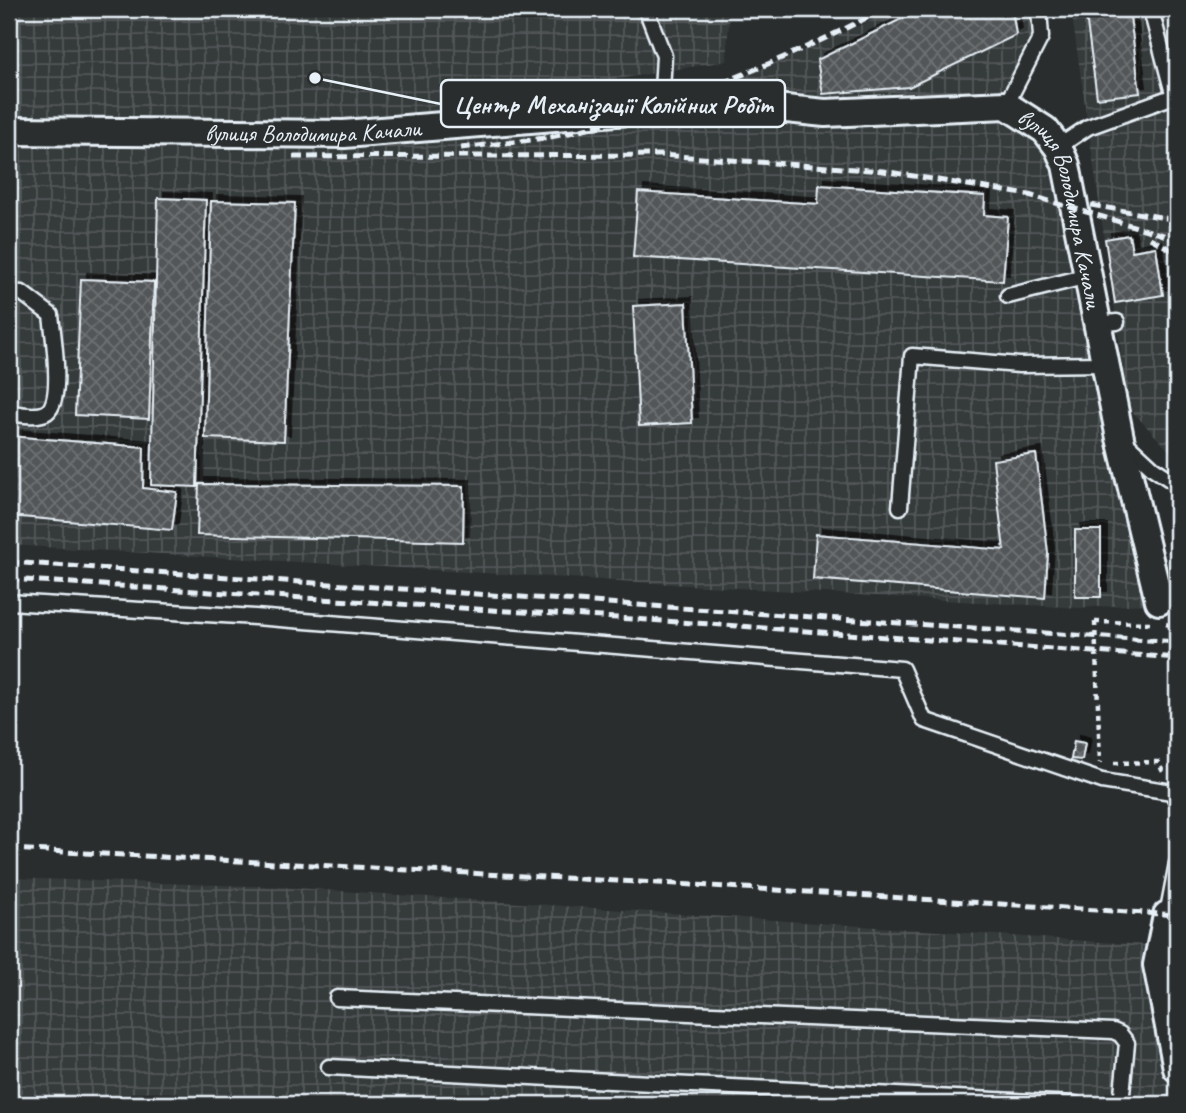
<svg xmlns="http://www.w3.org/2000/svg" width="1186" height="1113" font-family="Caveat,sans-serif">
<defs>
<pattern id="industrial-grid" width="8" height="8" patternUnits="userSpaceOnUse" patternTransform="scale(1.75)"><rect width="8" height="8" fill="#363a3b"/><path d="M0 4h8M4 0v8" fill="none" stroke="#535758"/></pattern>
<pattern id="building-cross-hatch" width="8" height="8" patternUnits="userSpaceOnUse" patternTransform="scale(1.75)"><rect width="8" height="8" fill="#535759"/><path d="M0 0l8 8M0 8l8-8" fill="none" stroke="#6c7072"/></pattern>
<filter id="shadow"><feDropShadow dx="6" dy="-6" stdDeviation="0" flood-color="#0009"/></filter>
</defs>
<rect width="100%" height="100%" fill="#2a2d2e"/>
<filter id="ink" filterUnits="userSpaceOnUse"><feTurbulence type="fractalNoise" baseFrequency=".0143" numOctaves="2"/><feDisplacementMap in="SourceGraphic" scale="14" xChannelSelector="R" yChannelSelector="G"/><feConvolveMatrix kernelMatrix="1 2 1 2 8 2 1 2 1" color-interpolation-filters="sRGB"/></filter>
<g filter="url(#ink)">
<path fill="url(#industrial-grid)" d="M9 9H730L726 61 344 125 9 120Z
M897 9H1029L1033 32 999 98 1055 161 1145 604 1079 608 9 545V143L342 141 633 125Z
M1071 9H1177V459L1129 408Z
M9 878 281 887 1146 945 1177 931V1104H9Z"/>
<path fill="url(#building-cross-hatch)" stroke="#e8f1f8" stroke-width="2" filter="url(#shadow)" d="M922 9H1012L1016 35 909 87 823 94 817 60Z
M1085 9H1129L1140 93 1097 98Z
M819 185 985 196 984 215 1008 217 1003 281 633 257 638 192 818 204Z
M158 198 206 200 197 487 151 485Z
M211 201 295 203 284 441 205 438Z
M1129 235 1132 251 1156 247 1163 295 1115 303 1105 239Z
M81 279 154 282 149 419 75 415Z
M686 303 692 423 639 426 633 306Z
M9 436 144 447 143 488 177 492 172 530 9 516Z
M1036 454 1048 553 1045 598 813 579 816 534 1004 550 993 460Z
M199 484 464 486 463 542 197 535Z
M1075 530H1101V597H1075Z
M1074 741 1085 743 1082 760 1071 759Z"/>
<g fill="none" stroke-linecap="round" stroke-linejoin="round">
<g stroke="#e8f1f8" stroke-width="19">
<path id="lane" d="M1151 10 1174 97
M632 104 662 90 664 56 646 9
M1006 105 1041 37 1039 9
M1058 147 1088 127 1177 95
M9 292 22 293 51 315C53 335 64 399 47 412 38 418 19 414 9 413
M1008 296 1088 276
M1098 324 1117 322
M1124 441 1153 468 1177 484
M900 507 912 356 1019 365 1106 364
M1159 601 1177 602
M9 602 255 617 902 669 924 720 1102 781 1172 792 1177 802
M1167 915 1177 863
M337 998 1113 1031 1120 1034 1127 1043 1121 1104
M329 1067 1075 1104"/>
</g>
<g stroke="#e8f1f8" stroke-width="32">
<g id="street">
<path id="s1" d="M9 131 344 134 727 103 825 113 1006 105 1045 130 1058 147 1066 165 1120 438 1159 601"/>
<path d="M1167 915 1157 965 1177 1068"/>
</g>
</g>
<path stroke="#e8f1f8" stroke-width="4.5" stroke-dasharray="5 5" stroke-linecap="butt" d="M746 9 792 12 813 9
M1095 622 1150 623
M1166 624 1177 627
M1176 748 1177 749
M1114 763 1158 762 1163 772"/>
<use href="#lane" stroke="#2a2d2e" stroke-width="14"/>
<use href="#street" stroke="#2a2d2e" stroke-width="26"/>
<path stroke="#e8f1f8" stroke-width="5" stroke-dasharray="10 5" stroke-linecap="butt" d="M461 148C498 143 542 141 577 131 683 102 786 60 884 9
M293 157 661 155 883 171 1029 195 1177 239
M1091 205 1177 220
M1150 238 1177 253
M9 562 1177 642
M9 579 710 624 1177 658
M9 849 695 885 1177 915"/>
<path stroke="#e8f1f8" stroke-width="4.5" stroke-dasharray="5 5" stroke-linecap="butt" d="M1095 622 1100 763"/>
</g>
</g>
<g text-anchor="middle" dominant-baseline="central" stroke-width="7" stroke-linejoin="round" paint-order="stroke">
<g font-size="24" fill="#e8f1f8" stroke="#2a2d2e">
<text stroke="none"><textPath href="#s1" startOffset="304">вулиця Володимира Качали</textPath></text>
<text stroke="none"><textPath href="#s1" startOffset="1124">вулиця Володимира Качали</textPath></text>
</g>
</g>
<path fill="none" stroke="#e8f1f8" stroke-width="2.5" d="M315 78L441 104"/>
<circle fill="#e8f1f8" stroke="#2a2d2e" stroke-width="2.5" cx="315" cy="78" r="7"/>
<rect fill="#2a2d2e" stroke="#e8f1f8" stroke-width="2.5" x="441" y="80" width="344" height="47" rx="7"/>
<g font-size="26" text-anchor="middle" font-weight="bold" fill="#e8f1f8">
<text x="613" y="113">Центр Механізації Колійних Робіт</text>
</g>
<rect width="1186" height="1113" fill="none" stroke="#2a2d2e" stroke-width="35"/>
<rect x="18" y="18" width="1151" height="1078" fill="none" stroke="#e8f1f8" stroke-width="2.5" filter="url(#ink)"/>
</svg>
